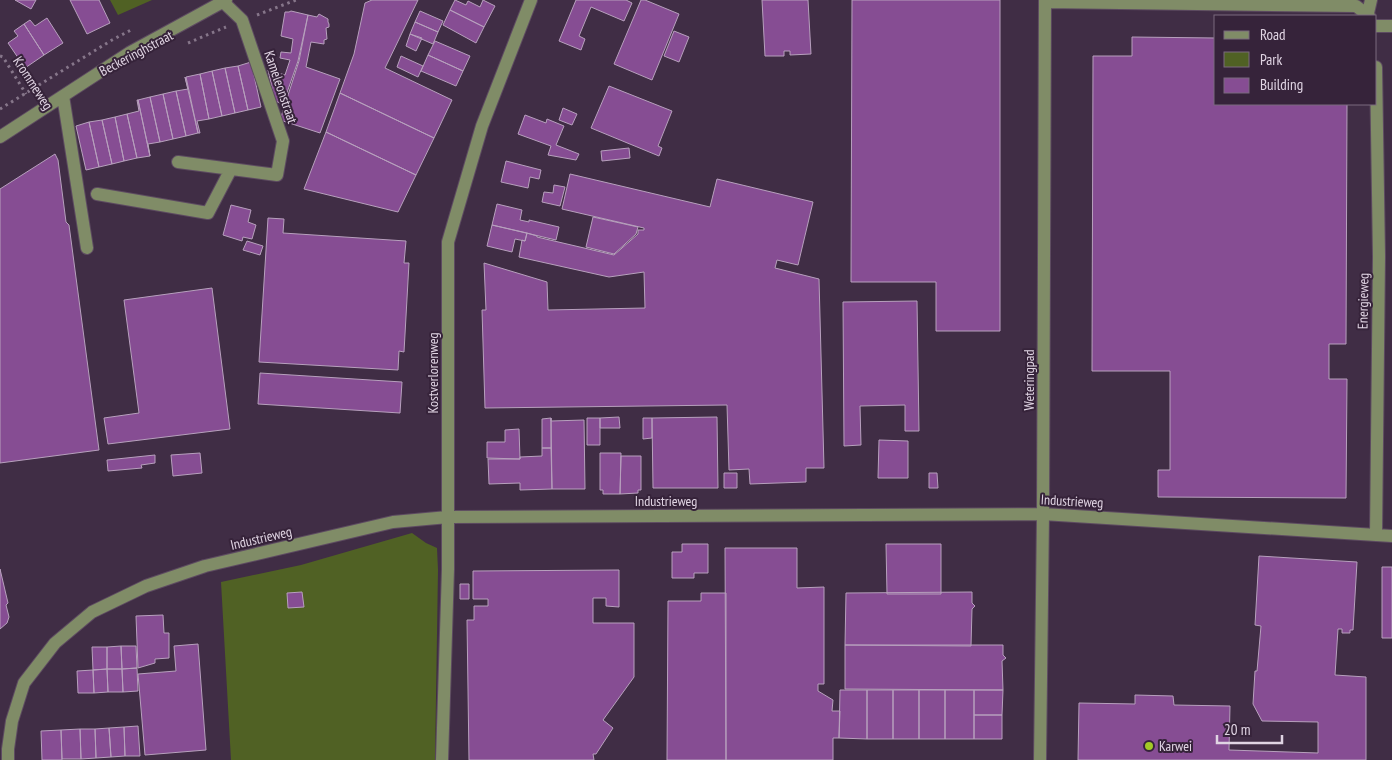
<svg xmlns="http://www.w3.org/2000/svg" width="1392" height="760" font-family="'PT Sans Narrow',sans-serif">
<rect width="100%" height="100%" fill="#402d45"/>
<path fill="#506124" d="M110 0H152L118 15Z
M412 533 426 543 437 548 438 570 435 760H231L221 582 301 565Z"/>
<path fill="#864d93" stroke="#b7a0bd" d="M15 0H36L31 9Z
M70 0H99L110 23 87 34Z
M372 0H418L385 68 452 100 434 138 340 93 354 54 365 3Z
M455 0 466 5 468 1 480 7 483 0 495 6 484 27 450 10Z
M576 0H626L632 3 624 21 591 7 579 36 585 39 581 50 559 41Z
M641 0H645L679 14 652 80 614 64Z
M762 0H808L811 54 790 55V51H784V56H765Z
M852 0H1000V331H936V282H851Z
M450 10 484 27 476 43 443 25Z
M291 11 308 15 298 61 283 104 275 101 268 70 285 75 290 60 280 58 281 52 291 53 293 39 281 36 285 12H289Z
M420 11 443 21 438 32 415 22Z
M319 14 328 19V22L329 24V27L326 28 327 39 324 40V44L311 42 306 67 340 79 320 133 280 120 299 61 308 15 317 17Z
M47 18 63 43 44 55 24 24 30 20 35 26Z
M415 22 438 32 433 44 410 34Z
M24 24 44 55 25 68 8 43 18 36 14 31Z
M674 31 689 37 679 62 664 56Z
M410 34 422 38 416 51 406 46Z
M1132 37 1216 38V104H1347L1346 344H1329V379H1347L1346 498 1158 497V470H1170V371H1092L1093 56H1132Z
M435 41 470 56 463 71 428 55Z
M428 55 463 71 456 86 421 71Z
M401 56 423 66 418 77 397 67Z
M251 62 261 107 248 110 238 66Z
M238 66 248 110 235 113 225 68Z
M225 68 235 113 222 116 212 71Z
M212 71 222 116 209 119 200 74Z
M200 74 209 119 197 121 200 133H198L186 77Z
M185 77 198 133 186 136 176 91 188 89Z
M609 86 672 111 658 146 662 148 659 156 591 128Z
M176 91 186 136 173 139 163 94Z
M340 93 434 138 416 175 326 132Z
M163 94 173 139 160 142 150 97Z
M150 97 160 142 148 144 150 156 138 100Z
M137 100H138L150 156 137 158 127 114 139 111Z
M563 108 577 114 572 125 559 120Z
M127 114 137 158 124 161 115 117Z
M525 115 546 123 547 119 564 126 556 145 579 154 576 160 548 155 551 146 518 134Z
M115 117 124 161 112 164 102 120Z
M102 120 112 164 99 167 89 122Z
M89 122 99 167 86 170 76 126Z
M326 132 416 175 398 212 304 189Z
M629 148 630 158 602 161 601 151Z
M55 154 58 160 66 222 69 225 99 450 0 463V189Z
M506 161 541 170 539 179 530 177 528 188 501 182Z
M570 174 710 207 717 179 813 202 798 265 777 260 775 268 819 279 824 468H806V482L750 484 749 469 729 470 727 405 485 408 482 310H486L484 263 547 282 548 310 645 308 644 272 609 277 519 257 522 240 525 241 527 233 537 236V237L614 255 638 234V230H644V228L562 209Z
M554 185 565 187 560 206 542 202 544 192 553 193Z
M497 204 522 210 520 220 529 222V220L559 227 556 240 492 225Z
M231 205 251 210 248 222 256 225 252 239 243 237 242 241 223 235Z
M593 217 638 227 636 234 614 254 586 247Z
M268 218 284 219 283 233 406 241 404 263H409L404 352 399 351 398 370 259 362Z
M492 225 527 233 525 241 515 239 512 252 487 246Z
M247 241 263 246 260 255 243 250Z
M212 288 230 429 108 444 104 418 139 413 124 300Z
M917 301 919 431H905V405L860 406 861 445 844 446 843 302Z
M260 373 402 382 400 413 258 404Z
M619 417 620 428H600V418Z
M717 417 718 488H653L652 418Z
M551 418V448H542V419Z
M587 418H600V445H587Z
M643 418H652V438L643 439Z
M551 419V421L584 420 585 489H552L551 418Z
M519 429 520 459 487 458V442H505V430Z
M879 440 908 441V478H878Z
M542 448H551L552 489 520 490V483L489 484 488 459H520V457L542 456Z
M200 453 202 473 173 476 171 455Z
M600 453H621L620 494H603V490H600Z
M155 455V463L141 465 142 468 108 471 107 460Z
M621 456H641V490H638V493L620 494Z
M724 473H737V488H724Z
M929 473H937L938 488H929Z
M682 544H708V573H694V578H672V552H682Z
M886 544H941V594H887Z
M725 548H797V588L824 587V684H818V691L833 700 832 711H840L839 738H833V760H726Z
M1259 556 1357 562 1353 630H1350V633H1342V629H1338L1335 675 1366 677V760H1078L1079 703 1135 704V695L1173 696 1174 705 1230 706 1229 750 1318 753V722L1262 721 1253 704 1255 671H1257L1261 626 1255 625Z
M1382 567H1392V638H1382Z
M0 569 8 603 6 605 9 617 7 623 0 629Z
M619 570V607L606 606V598H593V623H634V677L603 720 613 728 596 754H593L594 760H469L467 620H474V606H488V599H473V571Z
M460 584H469V599H460Z
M302 592 304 607 288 608 287 593Z
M972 592V603L975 606 972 609 971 646 845 645 846 593Z
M701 593H726V760H667L668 601H701Z
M163 615 164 633H169V658L155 659V663L138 668 136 616Z
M198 644 206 750 145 755 138 674 176 671 174 646Z
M845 645H1003V655L1006 658 1002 661 1003 690 845 689Z
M121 646H136L137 668 122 669Z
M121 646 122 669H107V647Z
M92 647H107V669L93 670Z
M137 668 138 691 123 692 122 669Z
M107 669H122L123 692H108Z
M107 669 108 692 94 693 93 670Z
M93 670 94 693H78L77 671Z
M840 690H867V739L839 738Z
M867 690H893V739H867Z
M893 690H919V739H893Z
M919 690H945V739H919Z
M945 690H974V739H945Z
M974 690H1003L1002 715H974Z
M974 715H1002V739H974Z
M138 726 140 756H125L124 727Z
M124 727 125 756 111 757 109 728Z
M109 728 111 757 96 758 95 729Z
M80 729H95L96 758 81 759Z
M80 729 81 759H62L61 730Z
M61 730 62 760H42L41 731Z"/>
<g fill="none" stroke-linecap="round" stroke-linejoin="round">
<g stroke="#5d4b61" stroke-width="14">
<path id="minor" d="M1045 2 1356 6 1369 16
M1368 13 1371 0
M1376 26H1392
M1376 67 1379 256 1376 535
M63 96 87 248
M0 137 129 53 226 0
M178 162 277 175 283 141 242 20 221 0
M97 194 208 213 231 169
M8 760V749L12 721 24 683 55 643 92 612 146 586 205 566 393 522 448 517 1043 514 1392 536
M442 760 448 569V242L482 126 531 0
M1040 760 1043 514 1045 0"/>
</g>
<path stroke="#86768a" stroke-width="3" stroke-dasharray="2.5 4" stroke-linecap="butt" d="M257 15 296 0
M188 43 226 27
M0 56 3 57 26 94
M0 109 112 40 131 30"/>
<use href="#minor" stroke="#808c67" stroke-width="12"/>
</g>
<circle fill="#a3c926" stroke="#36233a" stroke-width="2" cx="1149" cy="746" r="5"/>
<g text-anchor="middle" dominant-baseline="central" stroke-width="4" stroke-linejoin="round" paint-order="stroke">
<g font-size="14" fill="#e0d4e3" stroke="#36233a">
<text transform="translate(136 53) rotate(-28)">Beckeringhstraat</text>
<text transform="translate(33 83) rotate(57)">Krommeweg</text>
<text transform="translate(281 87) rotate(71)">Kameleonstraat</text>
<text transform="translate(1363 301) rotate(-89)">Energieweg</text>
<text transform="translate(433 373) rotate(-90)">Kostverlorenweg</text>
<text transform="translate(1029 380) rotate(-90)">Weteringpad</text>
<text x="666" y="501">Industrieweg</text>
<text transform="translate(1072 501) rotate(3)">Industrieweg</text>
<text transform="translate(261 538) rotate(-13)">Industrieweg</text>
</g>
<g font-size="14" fill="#e0d4e3" stroke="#36233a" text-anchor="start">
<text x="1159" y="746">Karwei</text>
</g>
</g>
<rect x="1214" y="15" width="162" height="90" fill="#36233a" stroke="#7a6a7e"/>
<rect x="1224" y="31" width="25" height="8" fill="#808c67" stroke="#7a6a7e"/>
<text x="1260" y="40" font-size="15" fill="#e0d4e3">Road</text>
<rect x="1224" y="52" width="25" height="15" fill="#506124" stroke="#7a6a7e"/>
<text x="1260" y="65" font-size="15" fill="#e0d4e3">Park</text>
<rect x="1224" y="78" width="25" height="15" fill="#864d93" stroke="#7a6a7e"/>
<text x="1260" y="90" font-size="15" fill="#e0d4e3">Building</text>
<path d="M1217 735v8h65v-8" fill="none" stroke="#e0d4e3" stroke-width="2.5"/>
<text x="1224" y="735" font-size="15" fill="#e0d4e3" stroke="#36233a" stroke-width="4" paint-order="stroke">20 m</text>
</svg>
